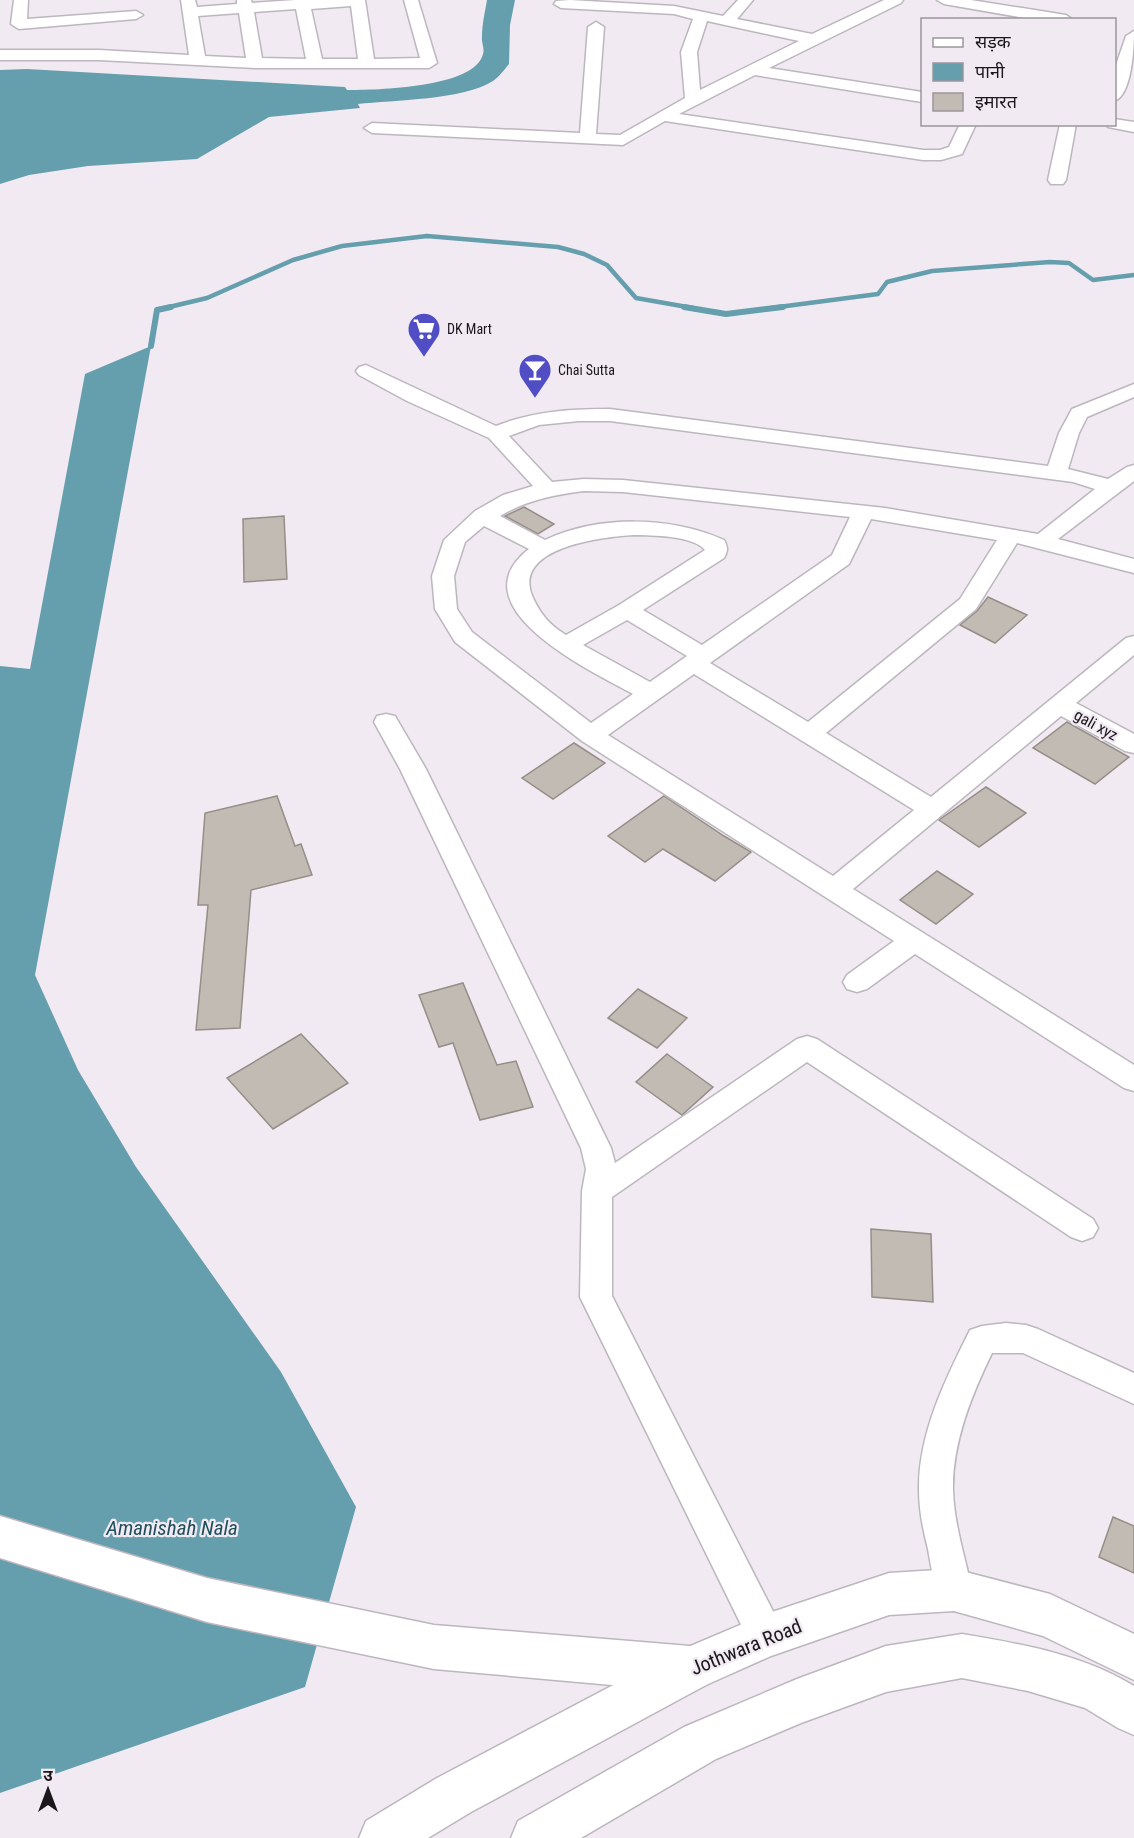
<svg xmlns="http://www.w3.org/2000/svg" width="1134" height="1838" font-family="'Roboto Condensed','Noto Sans Devanagari',sans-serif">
<rect width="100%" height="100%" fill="#f1eaf2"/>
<path fill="#659eac" d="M487 0H515L510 25 509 64C504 70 499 77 493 81 464 100 393 100 358 104L360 108 269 117 197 159 88 166 29 175 0 184V70L27 69 345 87 347 90C376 90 475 88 483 54 485 49 481 42 482 37 482 24 485 12 487 0Z
M151 346 35 975 78 1070 136 1167 281 1372 356 1507 305 1687 0 1793V666L30 669 85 374Z"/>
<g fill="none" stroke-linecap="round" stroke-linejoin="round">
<path stroke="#659eac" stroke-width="4.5" d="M165 308 207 298 293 260 342 246 427 236 558 247 584 254 607 265 636 298 693 308
M771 308 878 294 887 282 932 271 1050 262 1069 263 1093 280 1134 275"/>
<path stroke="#659eac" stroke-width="6" d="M684 307 726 314 783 307
M151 346 157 310 171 307"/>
</g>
<path fill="#c2bbb4" stroke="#958e87" stroke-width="1.5" d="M524 507 554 524 538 534 505 516Z
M284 516 287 579 244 582 243 519Z
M988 597 1027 615 995 643 960 625 977 611Z
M1067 722 1083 731 1129 757 1095 784 1033 748Z
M574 743 605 763 553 799 522 778Z
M986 787 1026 813 979 847 939 820Z
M277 796 295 846 301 844 312 875 251 890 240 1028 196 1030 208 905H198L205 813Z
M664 796 724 836 751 852 715 881 663 849 645 862 608 836Z
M937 871 973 894 936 924 900 900Z
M463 983 497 1065 516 1061 533 1107 480 1120 453 1043 439 1047 419 995Z
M638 989 687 1018 657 1048 608 1018Z
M301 1034 348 1083 273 1129 227 1078Z
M667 1054 713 1087 682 1115 636 1082Z
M871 1229 931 1234 933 1302 872 1297Z
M1113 1517 1134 1526V1573L1099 1557Z"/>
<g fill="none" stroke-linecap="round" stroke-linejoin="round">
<g stroke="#bdb6be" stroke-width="3">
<path id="minor" d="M14 0H28L27 19 136 11 143 15 136 19 19 29 11 24Z
M181 0H195L197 7 237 4V0H251L252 3 295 0H365L374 59 420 58 404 0H418L437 63 429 68H255L99 60H0V50H99L189 55ZM351 6 358 59H322L311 9ZM296 9 306 59 262 58 254 12ZM239 13 246 58 205 56 198 16Z
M570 0 674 6 723 16 738 0H753L737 19 812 34 884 0H903L901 3 769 68 922 92V102L755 75 679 114 923 150H940L949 147 960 124H976L962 154 941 160H923L665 121 623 145 372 133 364 128 372 123 580 133 588 27 596 22 604 27 596 134 620 135 685 98 681 52 693 19 674 14 561 8 554 4 556 1ZM707 21 799 41 700 90 697 52Z
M937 0H971L1066 15 1073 20H1036L944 4Z
M1134 31C1134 47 1132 96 1114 101V71L1126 36Z
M1114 119 1134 122V132L1108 127 1106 124H1114Z
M1060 124H1076L1066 180 1063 184H1051L1048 180Z
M366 365 496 426C533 411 571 409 610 409L1048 466 1059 433 1072 409 1134 384V397L1087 417 1079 433 1068 469 1108 479 1127 467 1134 465V481L1058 539 1134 559V573L1017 543 976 609 826 733 931 797 1126 638 1134 636V655L1076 703 1134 734V753L1125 751 1061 716 853 889 1134 1065V1091L1124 1088 915 954 867 989 857 992 847 989 843 982 847 975 894 941 582 741 455 642 435 609 432 576 444 540 475 511 503 495 533 486 489 438 407 401 359 375 356 371 359 367ZM579 421H610L1073 482 1095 489 1038 534 885 508 623 480 584 479 552 482 509 436 539 425ZM584 491 623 492 850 517 832 555 702 645 643 610 724 558C728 551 728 547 724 540 670 516 599 515 545 540L500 516C527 500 553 495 584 491ZM871 519 997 540 960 599 808 722 710 663 849 564ZM484 526 529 549C454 607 593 672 633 694L591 723 472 632 457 609 454 576 465 542ZM633 535C652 535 694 536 705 550L619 605 566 635C550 625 541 615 533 598 510 547 603 537 633 535ZM627 620 687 656 650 682 583 645ZM694 674 914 810 833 876 608 735Z
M386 714 395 716 426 769 611 1148 615 1163 797 1039 807 1036 817 1039 1093 1219 1098 1228 1093 1237 1082 1241 1071 1237 807 1062 612 1197V1296L779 1623 784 1636 779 1649 766 1654 753 1649 580 1297 582 1191 586 1169 581 1148 400 769 374 722 377 716Z
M1006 1323 1026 1325 1038 1329 1134 1373V1404L1023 1353H992C972 1394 952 1443 953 1490 954 1524 965 1557 972 1590L967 1602 954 1607 941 1602C934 1585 931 1567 928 1549 923 1530 919 1510 919 1490 918 1434 946 1378 970 1330L982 1326Z"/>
</g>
<g stroke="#bdb6be" stroke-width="3">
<path id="tertiary" d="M0 1516 207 1578 434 1625 690 1646 706 1653 713 1669 706 1685 690 1692 434 1669 207 1622 0 1558Z"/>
</g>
<g stroke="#bdb6be" stroke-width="3">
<path id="primary" d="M954 1569 1050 1594 1134 1634V1680L1043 1636 954 1611 889 1615 771 1656 706 1685 471 1812 428 1838H359L366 1821 437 1778 674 1653 766 1614 889 1573Z
M962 1634C1021 1644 1082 1654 1134 1686V1735L1118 1728 1085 1708 1028 1691 962 1678 886 1692 801 1723 716 1759 581 1838H511L518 1821 684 1727 797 1679 886 1646Z"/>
</g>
<use href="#minor" fill="#fff" fill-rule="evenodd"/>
<use href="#tertiary" fill="#fff" fill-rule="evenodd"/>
<use href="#primary" fill="#fff" fill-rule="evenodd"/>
</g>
<defs>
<g id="supermarket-pin" transform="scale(1.725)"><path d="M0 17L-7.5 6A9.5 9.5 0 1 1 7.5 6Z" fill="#514ec5" stroke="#f1eaf2"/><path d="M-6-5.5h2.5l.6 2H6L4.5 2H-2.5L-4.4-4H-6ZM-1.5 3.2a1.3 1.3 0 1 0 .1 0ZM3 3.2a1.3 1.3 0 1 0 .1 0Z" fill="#fff"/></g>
<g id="bar-pin" transform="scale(1.725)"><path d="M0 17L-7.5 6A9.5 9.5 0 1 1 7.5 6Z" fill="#514ec5" stroke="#f1eaf2"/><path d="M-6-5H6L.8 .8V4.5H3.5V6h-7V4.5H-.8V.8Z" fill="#fff"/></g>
</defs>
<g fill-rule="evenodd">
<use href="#supermarket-pin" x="424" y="329"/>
<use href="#bar-pin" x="535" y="370"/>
</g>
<g text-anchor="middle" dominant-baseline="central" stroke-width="4.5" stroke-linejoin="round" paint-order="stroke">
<g font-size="14" fill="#1a171a" stroke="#f1eaf2" text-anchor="start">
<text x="447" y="329">DK Mart</text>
<text x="558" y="370">Chai Sutta</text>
</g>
<g font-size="16" fill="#1a171a" stroke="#f1eaf2">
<text transform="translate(1096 725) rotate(29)">gali xyz</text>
</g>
<g font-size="20" fill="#1a171a" stroke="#f1eaf2">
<text transform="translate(746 1647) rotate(-22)">Jothwara Road</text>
</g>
<g font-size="21" font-style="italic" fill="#1e4f5b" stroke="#f1eaf2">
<text x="172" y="1528">Amanishah Nala</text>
</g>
</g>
<rect x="921" y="18" width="195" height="108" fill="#f1eaf2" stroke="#9b969c" stroke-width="1.5"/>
<rect x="933" y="38" width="30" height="9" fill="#ffffff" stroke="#9b969c" stroke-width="1.5"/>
<text x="975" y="48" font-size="18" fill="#1a171a">सड़क</text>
<rect x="933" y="63" width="30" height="18" fill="#659eac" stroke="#9b969c" stroke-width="1.5"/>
<text x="975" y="78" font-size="18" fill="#1a171a">पानी</text>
<rect x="933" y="93" width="30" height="18" fill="#c2bbb4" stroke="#9b969c" stroke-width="1.5"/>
<text x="975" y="108" font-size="18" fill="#1a171a">इमारत</text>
<g transform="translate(48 1790)" stroke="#f1eaf2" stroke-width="4.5" paint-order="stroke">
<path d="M0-4.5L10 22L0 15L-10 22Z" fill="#1a171a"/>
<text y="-9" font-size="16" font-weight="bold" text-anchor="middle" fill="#1a171a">उ</text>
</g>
</svg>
